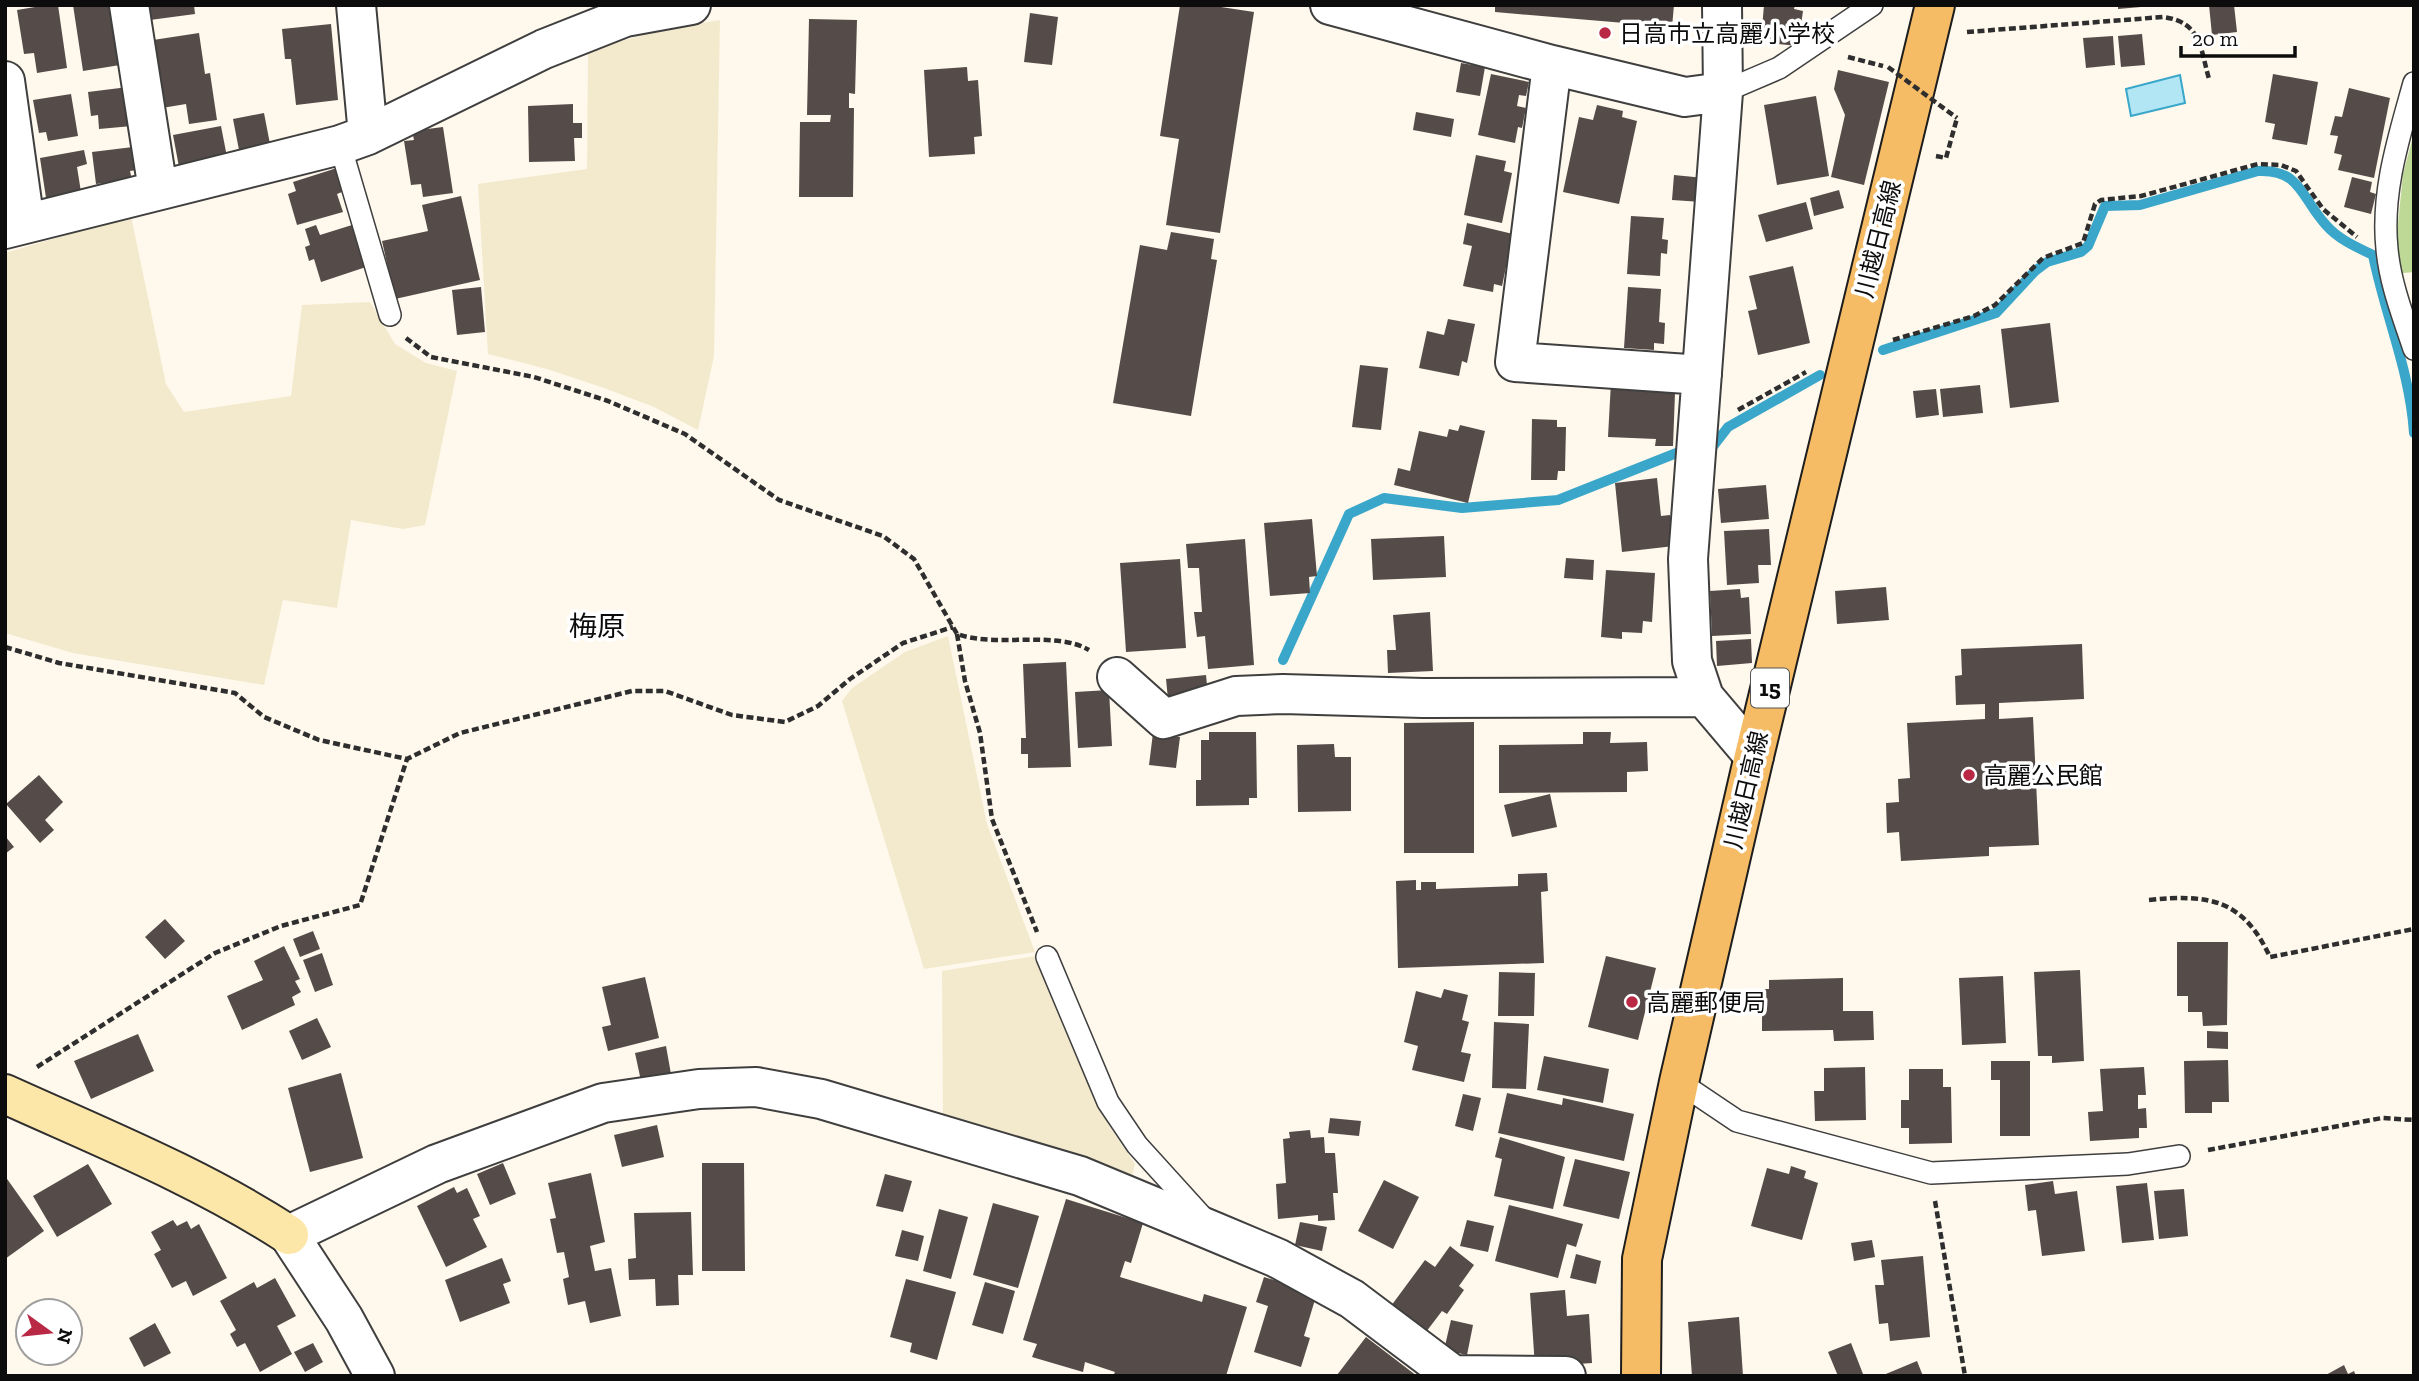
<svg xmlns="http://www.w3.org/2000/svg" width="2419" height="1381" font-family="'Zilla Slab','Noto Sans JP',serif">
<rect width="100%" height="100%" fill="#fff8ec"/>
<path fill="#f3eacd" d="M720 20 714 356 698 430 654 407 604 388 547 369 488 354 478 184 587 169 588 51 660 30Z
M131 216 166 384 184 412 291 396 302 305 370 302 395 344 426 363 457 371 425 525 403 529 351 520 337 608 283 600 264 685 73 653 5 633V253Z
M948 636 987 824 1035 952 924 969 842 701 852 688 905 652Z
M1036 956 1109 1126 1135 1164 1132 1177 943 1119 942 971Z"/>
<path fill="#bed896" d="M2414 133V272L2393 274 2403 174Z"/>
<path fill="#b2e6f5" stroke="#3aa7ca" stroke-width="2" d="M2180 75 2185 103 2131 116 2126 89Z"/>
<g fill="none" stroke-linecap="round" stroke-linejoin="round">
<path stroke="#3aa7ca" stroke-width="10" d="M1883 350 1996 313 2035 271 2047 262 2081 252 2088 246 2105 206 2140 205 2258 171C2301 169 2301 198 2326 225 2338 239 2356 247 2373 255 2385 315 2410 371 2414 433
M1706 450 1711 449 1728 427 1820 375
M1283 660 1349 514 1384 498 1462 508 1558 500 1679 452 1690 451"/>
</g>
<path fill="#554c49" d="M47 5H58L67 68 37 73 34 53 24 54 17 10Z
M73 5H110L120 65 83 71Z
M148 5H194L195 14 150 20Z
M1180 5H1208L1254 12 1220 233 1166 225 1179 139 1160 136Z
M1495 5H1674L1672 27 1495 12Z
M1764 5H1795L1794 9 1803 11 1798 46 1768 43 1770 29 1762 28Z
M2118 5H2140L2141 7 2118 9Z
M2209 5H2234L2237 32 2212 35Z
M1030 13 1058 17 1052 65 1024 62Z
M809 19 857 20 855 94 849 93V108H854L853 197H799L800 122H830L831 115H807Z
M331 24 338 100 296 105 291 59H285L282 29Z
M199 33 205 74 210 73 217 120 189 124 186 104 162 108 153 40Z
M2142 34 2145 65 2121 67 2118 36Z
M2113 36 2115 65 2086 68 2083 38Z
M1461 63 1485 67 1480 96 1456 92Z
M967 67 968 81 978 80 982 136 974 137 975 154 929 157 924 70Z
M1838 70 1889 82 1864 185 1831 177 1845 115 1834 89Z
M1491 74 1529 82 1526 96 1519 95 1517 106 1526 108 1522 128 1518 127 1515 143 1478 135Z
M2273 74 2318 82 2307 145 2272 139 2275 124 2265 122Z
M128 87 132 126 99 129 98 115 91 116 88 92Z
M2349 88 2390 98 2374 178 2338 170 2342 155 2334 153 2338 136 2330 135 2335 116 2342 117Z
M71 94 78 136 48 141 46 132 39 133 33 100Z
M1816 96 1829 176 1777 185 1764 105Z
M573 104V123H582V138H574L575 161 529 162 528 106Z
M1597 105 1623 111 1622 117 1637 121 1619 204 1563 192 1579 117 1593 120Z
M1416 112 1454 119 1451 137 1413 130Z
M264 113 270 144 239 150 233 119Z
M221 126 227 157 179 167 173 135Z
M443 127 453 193 423 197 421 184 411 185 404 141 414 140 412 131Z
M141 146 144 169 130 171 132 180 96 184 92 152Z
M84 150 87 164 77 167 81 192 46 198 40 158Z
M1476 155 1506 161 1504 171 1512 173 1502 223 1464 215Z
M340 167 347 190 337 194 343 212 297 225 288 194 296 191 293 182Z
M1674 175 1704 178 1702 202 1672 200Z
M2352 177 2372 182 2370 192 2376 194 2371 214 2344 207Z
M1839 190 1844 208 1814 216 1810 198Z
M461 196 480 280 395 299 382 241 428 231 422 205Z
M1806 202 1813 229 1766 242 1758 215Z
M1631 216 1664 218 1662 239 1668 240 1667 254 1661 253 1660 276 1627 274Z
M1467 223 1513 234 1502 286 1494 284 1493 292 1463 286 1472 246 1463 244Z
M316 225 320 235 352 225 366 267 321 282 314 259 309 261 305 247 310 245 305 229Z
M1171 232 1214 239 1211 259 1217 260 1191 416 1113 403 1140 245 1167 250Z
M1793 266 1810 343 1758 355 1748 311 1757 309 1749 276Z
M481 287 485 332 457 335 452 290Z
M1628 287 1661 289 1659 322 1665 323 1664 344 1654 343V350L1624 348Z
M1448 319 1475 324 1467 363 1462 361 1459 376 1419 368 1427 331 1444 335Z
M2050 323 2059 402 2010 408 2001 329Z
M1360 365 1388 368 1381 430 1352 427Z
M1611 382 1665 384 1664 393H1675L1673 446H1655L1656 439 1608 437Z
M1980 385 1983 413 1943 417 1940 389Z
M1936 389 1939 415 1916 418 1913 391Z
M1532 419 1557 420V427H1566L1565 471H1558L1557 480H1531Z
M1460 425 1485 431 1468 503 1394 485 1398 468 1410 471 1419 431 1447 437 1449 429 1458 431Z
M1657 478 1661 516 1670 515 1674 546 1622 552 1615 483Z
M1766 485 1769 519 1721 523 1718 489Z
M1312 519 1317 576 1309 577 1310 593 1270 596 1264 523Z
M1769 529 1771 565H1758L1759 583 1727 585 1724 531Z
M1444 536 1446 577 1373 580 1371 539Z
M1245 539 1254 665 1208 669 1205 636 1197 637 1194 612H1202L1199 568H1188L1186 544Z
M1566 558 1594 560 1593 580 1564 578Z
M1180 559 1186 648 1126 652 1120 563Z
M1606 570 1655 573 1652 622 1643 621 1642 633 1622 632V639L1601 637Z
M1886 587 1889 620 1837 624 1835 591Z
M1740 589 1741 598 1749 597 1751 634 1712 636 1710 591Z
M1430 612 1433 671 1388 673 1387 650H1396L1393 615Z
M1751 639 1752 663 1717 666 1716 641Z
M2082 644 2084 699 1999 703V719L2033 717 2039 845 1989 847V856L1901 861 1899 832 1887 833 1886 803 1899 802 1898 779 1910 778 1907 723 1985 719V704L1956 705 1955 676 1962 675 1961 649Z
M1066 662 1071 767 1028 768V754H1021V738H1026L1023 664Z
M1206 675 1208 695 1168 699 1166 679Z
M1109 690 1112 746 1078 748 1075 692Z
M1474 722V853H1404V723Z
M1209 732H1256L1257 798H1249V805L1196 806V780H1201V740H1209Z
M1583 732H1611L1610 743 1647 742 1648 771 1627 772V792L1499 793V745L1583 744Z
M1153 733 1180 737 1176 768 1149 765Z
M1334 744 1335 757H1351V811L1298 812 1297 745Z
M39 775 63 802 45 820 54 830 40 843 6 804Z
M1550 794 1557 827 1512 837 1504 805Z
M5 836 14 847 5 854Z
M1547 873 1548 891 1541 892 1544 963 1398 968 1396 881 1416 880V890H1421V882H1436V889L1518 886V874Z
M165 919 185 941 165 959 145 937Z
M313 931 320 949 300 957 293 939Z
M2177 942H2228L2227 1025 2203 1026 2202 1012H2188V996H2177Z
M284 946 300 979 295 981 301 992 292 997 295 1005 242 1030 227 996 263 980 254 961Z
M322 953 333 985 315 992 303 960Z
M1606 956 1656 968 1638 1040 1588 1027Z
M2080 970 2084 1061 2052 1063V1056H2038L2034 972Z
M1499 972 1535 973 1534 1016H1498Z
M2003 976 2006 1043 1962 1045 1959 978Z
M645 977 659 1038 608 1051 602 1027 611 1025 602 987Z
M1843 978V1011H1873L1874 1040 1834 1041 1833 1030 1762 1031V989H1769V980Z
M1444 989 1468 995 1462 1020 1469 1022 1461 1052 1471 1054 1464 1082 1412 1070 1418 1046 1404 1042 1416 991 1441 998Z
M317 1018 331 1047 302 1060 289 1031Z
M1494 1022 1529 1024 1526 1089 1492 1088Z
M2207 1031 2228 1032V1049L2207 1048Z
M138 1034 154 1071 91 1099 74 1061Z
M666 1046 671 1074 641 1081 635 1053Z
M1544 1056 1609 1069 1603 1103 1537 1090Z
M2228 1060 2229 1102H2212V1113H2185L2184 1061Z
M1991 1061H2030V1136H2000V1080H1991Z
M1865 1067 1866 1120 1815 1121 1814 1091H1824V1068Z
M2144 1067 2146 1095H2138V1109L2146 1108 2147 1128H2139V1138L2090 1141 2088 1112 2103 1111 2100 1069Z
M1909 1069H1943V1087H1951L1952 1143 1909 1144V1128H1901V1100H1909Z
M341 1073 363 1158 310 1172 288 1088Z
M1507 1093 1562 1105 1563 1098 1634 1114 1624 1161 1498 1133Z
M1463 1094 1481 1098 1473 1131 1455 1126Z
M1330 1118 1361 1121 1359 1136 1328 1133Z
M657 1125 664 1157 622 1167 614 1135Z
M1310 1130 1311 1138 1324 1137 1325 1153H1335L1338 1193H1333L1335 1220 1318 1221V1215L1278 1219 1276 1184 1286 1183 1283 1139 1290 1138 1289 1132Z
M1500 1137 1565 1157 1553 1209 1494 1196 1502 1159 1495 1157Z
M1575 1159 1630 1172 1619 1219 1563 1206Z
M503 1163 516 1194 490 1205 477 1174Z
M702 1163H744L745 1271H702Z
M88 1164 112 1204 57 1237 33 1196Z
M1791 1166 1806 1171 1804 1178 1818 1183 1802 1240 1751 1226 1767 1168 1789 1174Z
M591 1173 605 1242 590 1246 595 1271 611 1268 621 1316 590 1323 585 1301 568 1305 563 1279 569 1277 564 1252 557 1253 550 1219 556 1218 548 1183Z
M885 1174 912 1181 903 1212 876 1206Z
M5 1176 44 1231 5 1259Z
M1384 1180 1419 1197 1393 1249 1358 1231Z
M2053 1181 2055 1194 2077 1191 2085 1251 2042 1256 2036 1210 2028 1211 2025 1185Z
M2147 1183 2154 1240 2122 1243 2116 1186Z
M454 1187 457 1193 467 1188 480 1216 473 1219 487 1247 446 1267 417 1206Z
M2184 1189 2188 1236 2159 1239 2154 1191Z
M1066 1199 1143 1223 1131 1263 1125 1261 1120 1277 1202 1302 1204 1294 1247 1307 1226 1376H1113L1115 1372 1085 1362 1083 1372 1032 1357 1037 1344 1023 1340Z
M993 1203 1039 1216 1018 1288 973 1275Z
M1509 1205 1583 1224 1576 1247 1567 1244 1558 1278 1495 1261Z
M939 1209 968 1217 951 1279 923 1271Z
M691 1212 693 1275H678L679 1305 656 1306 655 1279 629 1280 628 1259 636 1258 634 1213Z
M173 1220 177 1226 187 1221 191 1229 199 1224 227 1278 193 1296 186 1281 172 1288 154 1254 161 1250 151 1232Z
M1467 1220 1494 1226 1488 1252 1460 1246Z
M1300 1222 1327 1227 1322 1251 1295 1245Z
M902 1230 924 1236 918 1261 895 1256Z
M1872 1240 1875 1257 1854 1261 1851 1243Z
M1450 1246 1474 1265 1459 1286 1464 1290 1447 1314 1442 1311 1426 1332 1391 1306 1425 1260 1435 1267Z
M1576 1254 1601 1261 1596 1284 1570 1278Z
M1923 1256 1930 1337 1890 1341 1888 1323 1879 1324 1875 1285H1884L1881 1260Z
M502 1258 511 1281 503 1284 510 1303 460 1322 445 1280Z
M1264 1277 1317 1293 1304 1336 1310 1338 1301 1367 1254 1352 1268 1306 1256 1302Z
M275 1278 296 1316 277 1326 292 1354 260 1372 245 1343 237 1347 230 1334 236 1330 220 1301 254 1282 257 1288Z
M906 1279 956 1292 937 1360 910 1352 912 1343 890 1337Z
M985 1282 1015 1291 1003 1334 972 1325Z
M1565 1290 1567 1316 1589 1314 1592 1363 1535 1367 1530 1293Z
M1739 1317 1743 1376H1692L1688 1322Z
M1451 1320 1473 1325 1467 1355 1444 1350Z
M155 1323 171 1353 144 1367 129 1338Z
M1366 1337 1417 1376 1337 1375Z
M313 1343 323 1362 305 1372 294 1352Z
M1851 1343 1863 1374 1838 1376 1828 1352Z
M1917 1361 1923 1376H1881Z
M2344 1365 2348 1374 2354 1371 2356 1376H2324Z"/>
<g fill="none" stroke-linecap="round" stroke-linejoin="round">
<g stroke="#3f3f3f" stroke-width="24">
<path id="lane" d="M2414 83C2399 137 2381 192 2387 249 2390 283 2403 316 2414 349
M1723 92 1779 68 1872 5
M340 145 390 315
M1047 957 1108 1102 1137 1145 1205 1220
M1679 1082 1737 1121 1931 1173 2128 1164 2179 1156"/>
</g>
<g stroke="#3f3f3f" stroke-width="42">
<path id="street" d="M129 5 158 190
M356 5 368 135
M1330 5 1552 65 1685 97 1723 92
M1722 5 1723 92 1688 559 1692 661 1704 697 1754 756
M1552 65 1515 362 1702 375
M5 81 25 224
M5 229 340 145 368 135 544 49 625 17 691 5
M1117 677 1164 719 1236 696 1283 694 1423 698 1704 697
M375 1376 344 1319 289 1235 437 1164 603 1103 699 1089 756 1087 821 1099 1080 1176 1215 1232 1277 1258 1352 1299 1453 1375 1566 1376"/>
</g>
<g stroke="#2e2e2e" stroke-width="42">
<path id="secondary" d="M5 1094C102 1138 200 1177 289 1235"/>
</g>
<g stroke="#1d1d1d" stroke-width="42">
<path id="primary" d="M1641 1376 1642 1259 1679 1082 1754 756 1935 5"/>
</g>
<path stroke="#2e2e2e" stroke-width="4.5" stroke-dasharray="7 3.5" stroke-linecap="butt" d="M1967 32 2163 17C2201 22 2200 47 2209 79
M1848 57 1883 66
M1936 156 1946 158 1957 118
M406 338 431 357 534 377 608 401 685 434 779 500 883 536 914 559 957 634C997 648 1055 630 1089 650
M1893 340 1974 316 1995 305 2043 258 2083 243 2095 204 2101 200 2141 196 2258 164 2281 165 2296 171 2323 209 2357 237
M1738 410 1806 372
M957 634 965 681 980 733 992 819 1037 932
M5 647 59 663 235 693 264 717 319 740 407 759 460 733 632 691H665L732 715 785 722 818 706 850 679 903 643 953 627
M2149 900C2209 894 2243 899 2270 957L2414 929
M37 1067 215 953 281 926 360 905 407 759
M2208 1150 2382 1118 2414 1120
M1935 1201 1965 1376"/>
<use href="#lane" stroke="#fff" stroke-width="21"/>
<use href="#street" stroke="#fff" stroke-width="38"/>
<use href="#secondary" stroke="#fde7a8" stroke-width="38"/>
<use href="#primary" stroke="#f5bc65" stroke-width="38"/>
<path stroke="#2e2e2e" stroke-width="4.5" stroke-dasharray="7 3.5" stroke-linecap="butt" d="M1888 67 1957 118"/>
</g>
<g fill="#b92845" stroke="#fff" stroke-width="2.5">
<circle cx="1605" cy="33" r="7"/>
<circle cx="1969" cy="775" r="7"/>
<circle cx="1632" cy="1002" r="7"/>
</g>
<g text-anchor="middle" dominant-baseline="central" stroke-width="7" stroke-linejoin="round" paint-order="stroke">
<rect fill="#fff" stroke="#555" stroke-width="2" x="1751" y="668.5" width="38" height="39" rx="5"/>
<g font-size="23" font-weight="bold" fill="#0c0c0c">
<text x="1770" y="688">15</text>
</g>
<g font-size="24" fill="#0c0c0c" stroke="#fff" text-anchor="start">
<text x="1619" y="33">日高市立高麗小学校</text>
<text x="1983" y="775">高麗公民館</text>
<text x="1646" y="1002">高麗郵便局</text>
</g>
<g font-size="24" fill="#0c0c0c" stroke="#fff">
<text transform="translate(1878 239) rotate(-76)">川越日高線</text>
<text transform="translate(1746 790) rotate(-77)">川越日高線</text>
</g>
<g font-size="28" fill="#0c0c0c" stroke="#fff">
<text x="597" y="626">梅原</text>
</g>
</g>
<rect width="2419" height="1381" fill="none" stroke="#0c0c0c" stroke-width="14"/>
<g transform="translate(49 1332) rotate(105)"><circle r="33" fill="#ffffff" stroke="#9e9e9e" stroke-width="2"/>
<path d="M0-5L12 26L0 18L-12 26Z" fill="#b92845"/>
<text y="-10" font-size="19" font-weight="bold" text-anchor="middle" fill="#0c0c0c">N</text>
</g>
<path d="M2181 46v10h114v-10" fill="none" stroke="#0c0c0c" stroke-width="3.5"/>
<text x="2192" y="46" font-size="21" fill="#0c0c0c" stroke="#ffffff" stroke-width="5" paint-order="stroke">20 m</text>
</svg>
